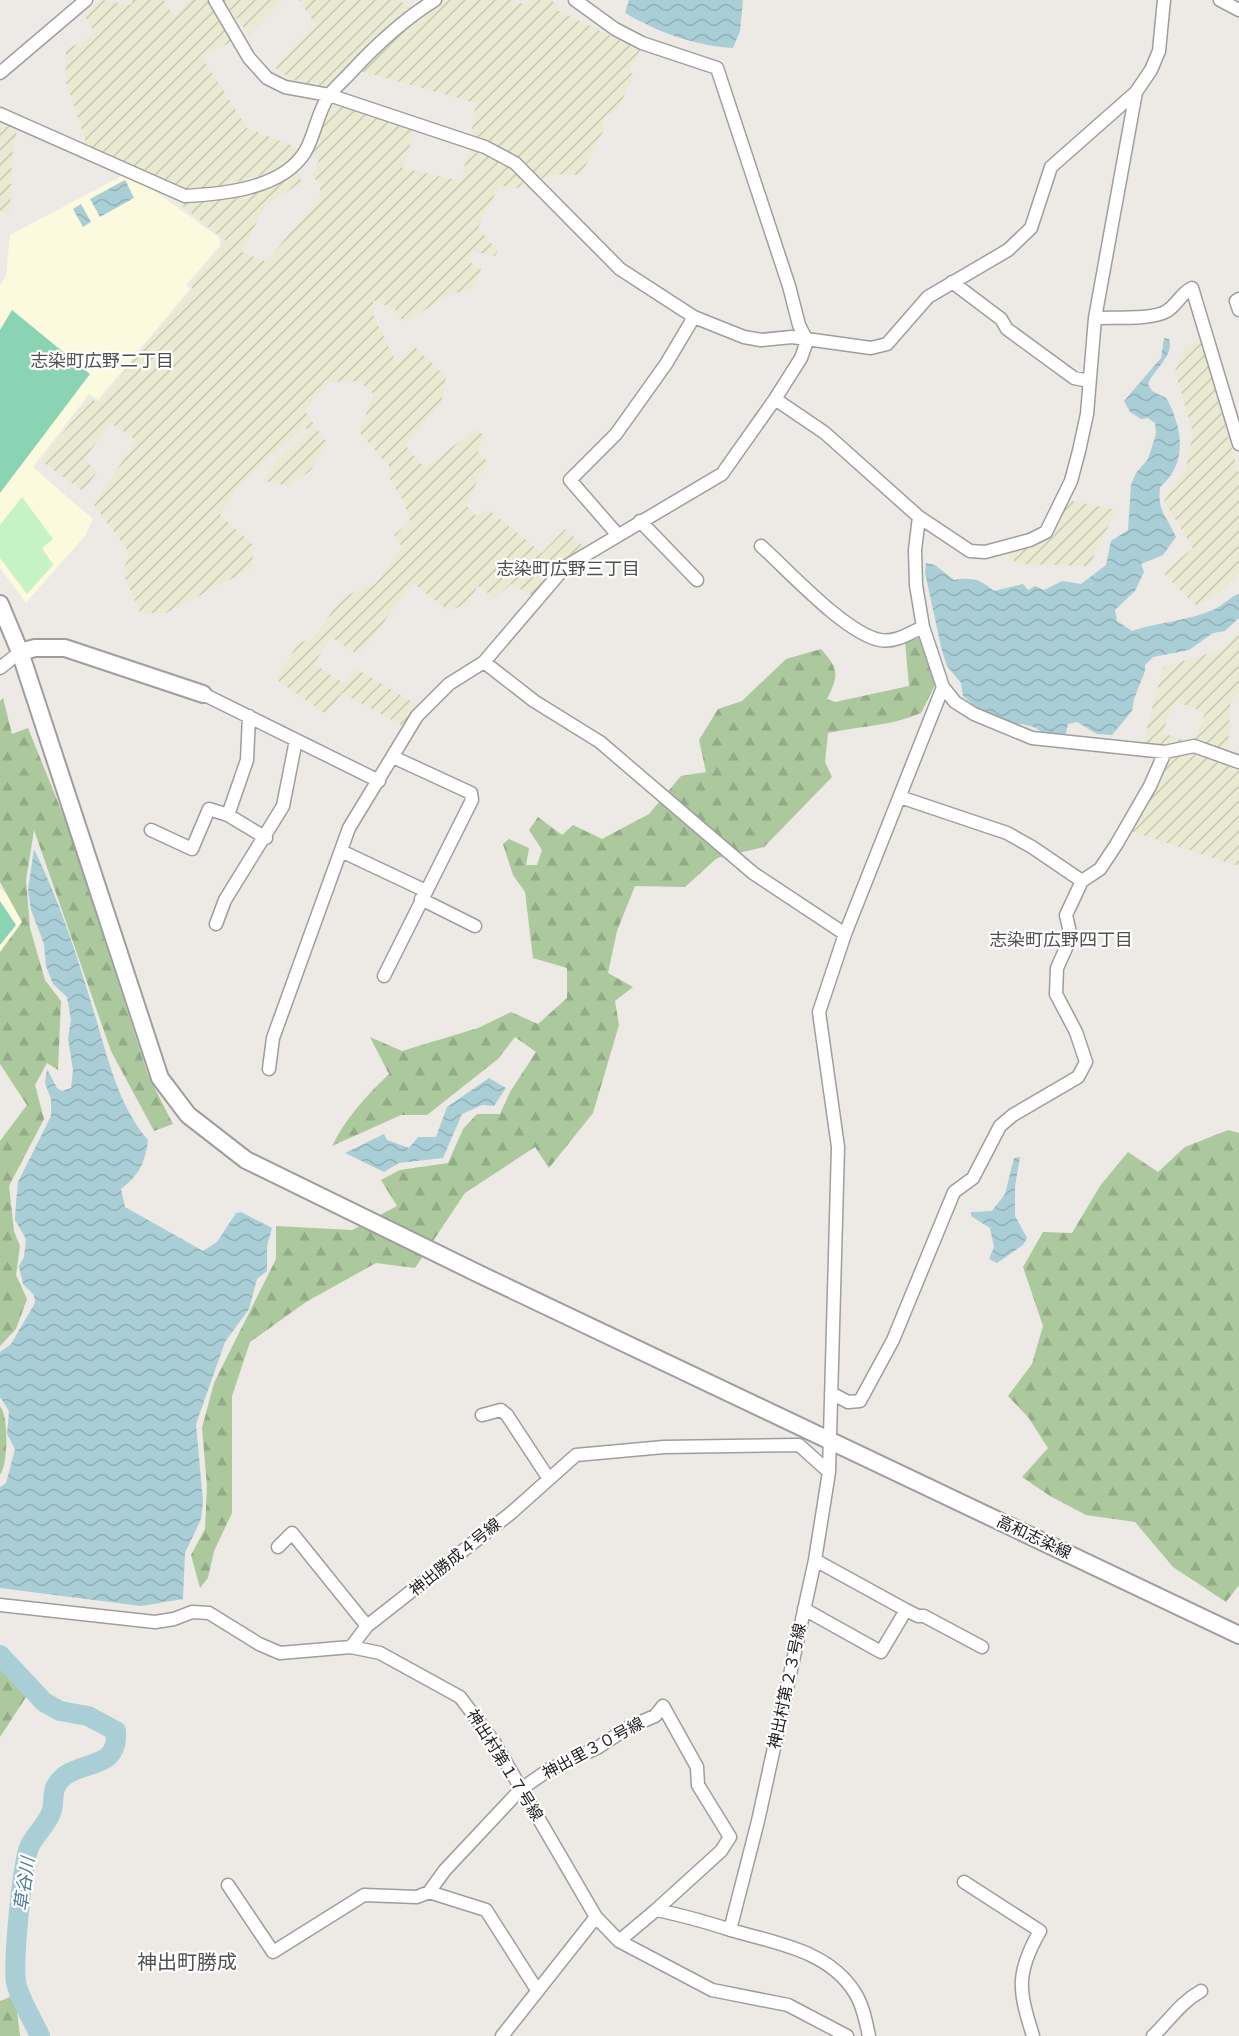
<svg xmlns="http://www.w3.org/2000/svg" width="1239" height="2036" font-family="'DejaVu Sans','Noto Sans JP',sans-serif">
<defs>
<pattern id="farmland-furrows" width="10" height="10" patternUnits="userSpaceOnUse" patternTransform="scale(1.5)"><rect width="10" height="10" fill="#e9ead1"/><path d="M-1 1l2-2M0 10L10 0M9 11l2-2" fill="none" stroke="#c7c8b3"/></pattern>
<pattern id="forest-firs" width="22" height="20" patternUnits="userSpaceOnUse" patternTransform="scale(1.5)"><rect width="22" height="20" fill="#acc89d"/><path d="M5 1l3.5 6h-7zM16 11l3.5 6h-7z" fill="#94ab87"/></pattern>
<pattern id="water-waves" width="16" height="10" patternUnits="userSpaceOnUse" patternTransform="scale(1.5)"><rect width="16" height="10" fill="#a9ced6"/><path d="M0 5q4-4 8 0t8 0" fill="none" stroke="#91b0b7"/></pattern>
</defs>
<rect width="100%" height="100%" fill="#ede9e4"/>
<path fill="#fbf9de" d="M125 174 135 177 220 238V246L186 285 190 289 98 400 89 394 33 467 93 519 85 536 26 603 0 568V286L6 276 10 235Z
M0 889 11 896 25 921 0 952Z"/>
<path fill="url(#farmland-furrows)" d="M102 0 131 5 133 0H164L174 17 190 0H213L236 39 202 57 247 128 301 149 288 163 269 173 197 193H174L130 164 88 149 66 82V50L95 34 84 14Z
M223 0H283L249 35Z
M299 0H398L415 9 330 90 291 79 275 68 315 24Z
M440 0H512L526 5 529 0H550L557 4 555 9 641 51 629 70 634 76 617 110 603 118 604 129 581 175 556 174 540 179 529 168 471 136 476 103 357 70 390 33Z
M331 100 416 127 402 168 461 181 470 144 506 161 526 177 519 188 499 186 478 228 498 251 495 256 472 251 468 261 481 269 471 291 451 293 406 322 398 317 396 310 373 300V315L397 364 413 345 446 377 441 403 405 445 425 468 476 429 483 435 478 453 487 461 466 505 476 516 488 509 542 553 565 529 585 548 552 573 533 596 511 584 495 598 478 586 467 604 449 611 413 583 359 655 331 637 314 664 345 684 355 668 419 706 401 725 342 693 326 714 277 680 298 643 314 638 338 603 347 595 375 584 402 547 394 535 410 522 404 502 390 479 389 466 359 432 374 394 359 381 327 382 305 411 327 443 310 471 288 486 262 480 280 458 312 429 302 428 236 489 220 515 253 545 252 568 166 613H140L123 573 129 552 94 505 136 440 111 423 84 459 97 472 83 491 41 461 90 398 98 403 193 288 190 286 226 241 174 199 248 190 297 171 302 182 264 207 242 252 266 262 320 197V184L311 175 319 161 310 151Z
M0 118 18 125 12 156 10 214 0 212Z
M1200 337 1239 474V574L1221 592 1196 606 1163 573 1193 548 1164 501 1186 468 1193 433 1175 371 1184 348Z
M1068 500 1116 510 1089 566 1017 564 1006 553 1054 535Z
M1239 631V693H1237L1230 704 1228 754 1194 741 1205 713 1175 701 1162 733 1184 740 1185 743 1163 746 1143 744 1163 667 1225 649Z
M1195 751 1239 767V866L1127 830 1171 755Z"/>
<path fill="url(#forest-firs)" d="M923 637 938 679 921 713C891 726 860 726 828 733L825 762 832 777 764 847 717 858 685 887 635 886 617 931 608 973 633 987 615 1001 619 1025 593 1113 549 1168 535 1147 465 1193 415 1268 376 1263 306 1302 250 1342 232 1396V1513L214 1551 208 1578 200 1588 191 1555 205 1529 207 1486 202 1428 214 1383 276 1259V1226L352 1230 397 1206 381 1180 400 1170 448 1163 463 1129 477 1114H500L510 1092 536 1052 515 1037 498 1059 427 1115H401L332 1146C346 1118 366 1096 389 1074L370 1037 402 1051 478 1028 511 1012 538 1024 567 998V968L533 958 525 892 513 875 503 844 509 839 529 848 526 865H537L542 850 529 830 538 817 562 835 573 825 602 839 649 814 681 776 706 772 699 740 718 709 742 701 786 659 821 649C839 669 839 675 827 699L835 702 909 686 905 642Z
M3 698 12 734 28 728 66 822 148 1075 173 1124 154 1131 111 1051 34 830 26 880 30 928 45 980 61 1001 58 1070 47 1063 35 1085 44 1119 9 1186 14 1231 20 1246 16 1275 27 1299 16 1329 0 1346V1141L27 1105 0 1064V952L22 922 0 882V701Z
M1228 1130 1239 1133V1585L1226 1602 1173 1567 1135 1522 1086 1515 1050 1496 1022 1477 1048 1448 1028 1417 1008 1396 1032 1364 1043 1326 1023 1267 1043 1232 1072 1233 1100 1186 1128 1152 1158 1172 1185 1147Z
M0 1406C9 1417 8 1464 0 1475Z
M0 1667 28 1694 0 1737Z
M15 1995 20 2036H0V2001Z"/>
<path fill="#c5f3c6" d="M22 497 53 539 42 548 53 565 27 594 0 558V525Z"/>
<path fill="#8ad3b3" d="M12 310 90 374 0 493V330Z
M0 901 16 925 0 945Z"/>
<path fill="url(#water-waves)" d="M629 0H743L740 31 733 48C695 46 658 32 625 13Z
M125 180 134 198 100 217 90 199Z
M81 204 91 222 83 227 73 209Z
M1164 338 1169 339C1175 355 1153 370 1148 384L1152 391 1166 398C1183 427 1188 464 1160 487 1157 512 1167 516 1176 537L1163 555 1141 564 1144 572 1135 591 1115 610 1117 621 1132 631C1158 622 1189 621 1215 609 1223 605 1230 597 1239 594V618L1225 631 1213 633 1189 650 1153 657 1145 665V671L1134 699 1132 711 1112 735 1097 734 1077 722 1068 724 1065 737 1043 734C1032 721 1016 726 1002 722 988 718 973 705 963 696L961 683 947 666 942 651 925 573 926 563 935 565 954 580C971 577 980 579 994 591L1023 584 1028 590 1035 586 1044 590 1062 581 1081 584 1106 565 1111 541 1128 530 1131 485 1136 473 1148 459 1156 434 1155 423 1148 418 1141 419 1130 412 1124 401 1161 358Z
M34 849C59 900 77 955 93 1009 107 1054 117 1104 148 1140 145 1163 139 1175 121 1189L125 1207 203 1251 217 1242 236 1213 241 1212 272 1228 267 1246V1271L257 1279 249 1309 225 1342 196 1424 203 1502 201 1519 185 1553 183 1599 141 1606 0 1588V1487L6 1483 15 1449 7 1434 9 1411 0 1397V1352L11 1344 35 1303 34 1295 23 1284 19 1266 24 1257 26 1239 15 1220 16 1202 18 1182 51 1116V1099L45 1083 47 1069 57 1088 62 1091 71 1088 73 1070 68 1039 71 1020 67 997 53 984 46 966 44 944 31 910 28 890Z
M489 1078 506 1088 494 1106 482 1105 462 1114 443 1158 399 1163 384 1172 345 1153 384 1134 387 1140 409 1148 418 1137H436L447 1107Z
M1020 1157 1015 1186V1216L1027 1238 1023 1245 997 1263 989 1259 994 1247 990 1228 971 1216V1212L992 1211 1005 1194 1014 1158Z"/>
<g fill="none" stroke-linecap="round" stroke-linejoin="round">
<path stroke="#a9ced6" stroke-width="20" d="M0 1655 44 1702 60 1711 88 1716 116 1731C119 1770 83 1760 63 1777 50 1789 55 1798 52 1810 49 1822 36 1834 30 1845 22 1862 13 1962 16 1982 19 1999 33 2020 40 2036"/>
<g stroke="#9e9e9e" stroke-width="15">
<path id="minor" d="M215 0 249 58 267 78 285 87 329 95 485 147 515 163 620 269 694 317 744 337 761 340 792 337 871 348 887 344 928 297 1008 250 1031 228 1051 167 1136 92 1151 70 1159 51 1164 0
M1220 0 1239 10
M0 73 86 0
M0 114 185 196C223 194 282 189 305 152 315 135 317 114 328 97 334 88 345 79 352 71 378 43 403 20 435 0
M952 282 1001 319 1007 329 1074 378 1089 381
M1239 299 1236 301 1239 310
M1095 318C1113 317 1153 320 1167 311 1177 305 1181 293 1192 288L1239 444
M775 399 825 433 919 517 970 551 985 552 1030 540 1046 532 1071 481 1079 451 1087 414 1095 318 1136 92
M919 517 915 550 916 585 923 627 943 687 955 702 974 714 1032 738 1165 752 1194 746 1239 762
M640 521 697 580
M617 534 570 480 616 434 666 364 694 317
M761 546C789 571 845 633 880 640 895 643 910 633 923 627
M484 662 534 701 600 742 753 873 845 934
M0 668 20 652
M203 694 379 781
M900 797 1007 833 1032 847 1082 881
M228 815 247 760 249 716
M151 830 192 849 209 809 228 815 266 838
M341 851 426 891
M421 899 475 926
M216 924 225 900 283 806 296 740
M384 976 472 800 471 793 393 757
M269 1069 273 1038 349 828 417 716 449 684 484 662 565 567 722 474 775 399 801 358 807 341 799 325 789 286 717 68 642 43 615 29 575 0
M831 1393 848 1402 860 1401 893 1340 954 1192 973 1178 1000 1126 1013 1115 1078 1077 1086 1062 1076 1032 1056 994 1057 968 1071 937 1066 915 1082 881 1100 869 1116 845 1150 786 1165 752
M482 1415 501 1410 507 1415 549 1479
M278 1547 292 1533 367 1626
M815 1560 906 1610 918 1616H924L982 1647
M0 1605 155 1622 174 1619 192 1612 209 1613 259 1644 280 1653 351 1647 380 1653 460 1697 494 1742 596 1917 619 1941 712 1990 788 2005 847 2036
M804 1609 881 1652 906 1610
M351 1647 367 1626 511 1513 576 1455 664 1447 799 1445 829 1472
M964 1882 1040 1931C1015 1974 1019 1991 1033 2036
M228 1885 273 1952 364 1895 417 1897 429 1892 486 1910 537 1990
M429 1892 445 1870 521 1789 550 1769 597 1748 629 1727 655 1716 663 1706 697 1767 698 1785 730 1837 721 1851 656 1910
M730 1930 758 1821 815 1560 829 1472 838 1147 819 1012 845 934 943 687
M619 1941 656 1910C682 1915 706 1922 731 1930 774 1943 829 1950 855 1993 863 2005 866 2022 869 2036
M502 2036 596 1917
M1153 2036C1169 2021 1181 2002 1201 1991"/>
</g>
<g stroke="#9e9e9e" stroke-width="20">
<path id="tertiary" d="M0 604 20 652 160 1078 188 1115 246 1160 479 1274 1239 1635
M20 652 35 648H65L203 694"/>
</g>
<use href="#minor" stroke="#fff" stroke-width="12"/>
<use href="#tertiary" stroke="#fff" stroke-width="16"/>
</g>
<g text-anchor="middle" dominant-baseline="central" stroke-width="4.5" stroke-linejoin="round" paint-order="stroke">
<g font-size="16" fill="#1d1d1d" stroke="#fff">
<text transform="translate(1034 1537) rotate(25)">高和志染線</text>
<text transform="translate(455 1557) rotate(-39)">神出勝成４号線</text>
<text transform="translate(787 1686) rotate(-78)">神出村第２３号線</text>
<text transform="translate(593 1748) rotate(-28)">神出里３０号線</text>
<text transform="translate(505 1765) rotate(58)">神出村第１７号線</text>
</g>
<g font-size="18" fill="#505050" stroke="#fff">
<text x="102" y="360">志染町広野二丁目</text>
<text x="568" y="568">志染町広野三丁目</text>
<text x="1061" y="939">志染町広野四丁目</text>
</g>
<g font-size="18" font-style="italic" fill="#517a9a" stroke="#fff">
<text transform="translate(24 1884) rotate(-82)">草谷川</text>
</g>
<g font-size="20" fill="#505050" stroke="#fff">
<text x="187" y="1962">神出町勝成</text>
</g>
</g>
</svg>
